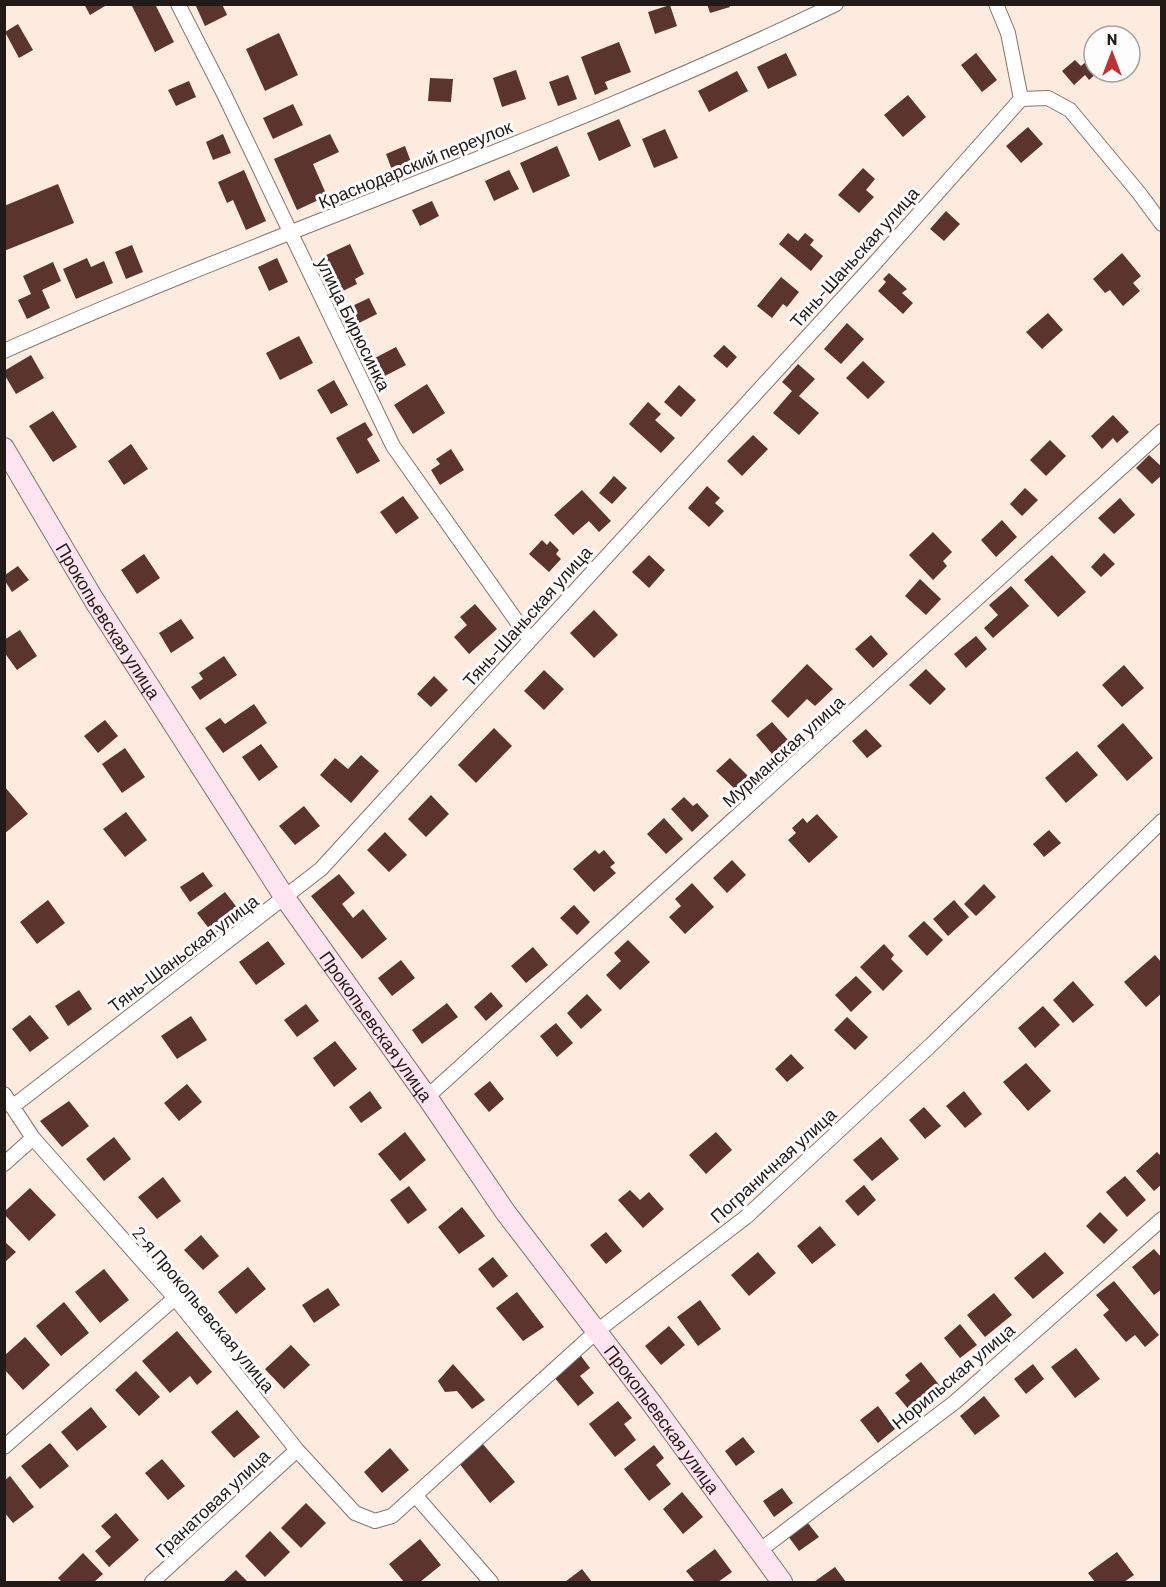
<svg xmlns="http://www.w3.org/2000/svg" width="1166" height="1587" font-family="Barlow,sans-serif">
<rect width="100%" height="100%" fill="#feebdf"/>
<path fill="#5a342d" d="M84 4H104L105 6 90 15Z
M135 4H155L174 42 155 52 132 6Z
M195 4H222L227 15 205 26Z
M707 4H729L730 7 710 13Z
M670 5 677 26 655 34 648 12Z
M18 24 33 50 19 58 5 32Z
M279 33 298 75 265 91 246 49Z
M619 42 631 72 605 82 608 89 595 95 581 57Z
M786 53 797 75 768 89 757 67Z
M976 53 997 80 982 92 961 65Z
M1094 55V72H1098L1089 80 1085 75 1074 85 1062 71 1075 60 1081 66Z
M516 70 526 99 502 107 493 78Z
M737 71 748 91 709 112 698 91Z
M568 75 577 99 558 106 549 82Z
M430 78 453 79 451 102 428 101Z
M189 81 196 97 176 106 168 90Z
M908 95 926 117 903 137 884 115Z
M293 104 303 125 273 139 263 118Z
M619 119 631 146 599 161 587 133Z
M1028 127 1043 144 1021 163 1006 146Z
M665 129 678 158 654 168 642 139Z
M223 134 231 153 213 160 206 142Z
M330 134 339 152 313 164 327 196 297 210 274 159Z
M405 146 411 162 392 170 386 154Z
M557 146 570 176 533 193 520 163Z
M863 168 875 179 866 190 874 197 859 213 838 195Z
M244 170 266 221 246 230 233 200 227 203 218 182Z
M509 170 519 189 494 201 485 181Z
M58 184 74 223 4 251V206Z
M432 201 439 216 420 226 412 210Z
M946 211 960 224 944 241 930 229Z
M788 233 798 241 805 233 814 240 810 245 823 256 811 271 779 244Z
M350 244 364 274 355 279 357 284 341 292 324 256Z
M132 245 143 272 126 279 115 252Z
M1122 253 1141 276 1133 283 1140 291 1123 306 1110 290 1105 293 1093 279Z
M87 258 91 267 104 261 113 283 76 299 63 269Z
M277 258 288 282 269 291 258 267Z
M53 262 61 281 42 290 50 308 27 319 18 300 31 294 23 276Z
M889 273 907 289 902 293 913 303 903 314 878 291 886 282 883 279Z
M781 277 799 292 787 307 783 304 772 318 757 306Z
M369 298 377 314 357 324 348 308Z
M1048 313 1063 330 1042 349 1026 332Z
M847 323 864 339 841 364 824 349Z
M299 336 313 363 280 380 266 353Z
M724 345 737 357 727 368 713 356Z
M396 347 406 365 383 377 373 359Z
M31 355 44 378 16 394 4 374V371Z
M863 361 885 382 868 399 846 378Z
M798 364 815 379 799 396 819 413 799 435 773 413 792 391 782 382Z
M334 380 348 405 331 414 317 390Z
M427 384 445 413 413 434 394 405Z
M679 385 696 400 681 417 664 402Z
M648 402 661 414 655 420 675 438 661 453 629 424Z
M53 411 77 447 53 462 29 426Z
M1113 415 1129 432 1117 443 1113 438 1102 449 1091 436Z
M365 422 373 435 367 439 380 461 357 474 336 438Z
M753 435 768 449 742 476 727 461Z
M1050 440 1066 456 1046 476 1030 460Z
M131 444 148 469 124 485 108 461Z
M451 449 464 470 440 485 431 470 440 464 436 459Z
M1149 455 1162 467V475L1152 484 1136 468Z
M614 476 627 488 612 504 599 493Z
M707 486 720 498 715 503 724 511 709 527 688 508Z
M1025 488 1038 500 1022 516 1010 504Z
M582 490 611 521 599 532 589 521 573 535 554 515Z
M403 496 419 518 396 534 380 512Z
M1120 498 1135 515 1114 534 1098 518Z
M1002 520 1017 537 996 557 981 540Z
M933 532 952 552 943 561 947 566 933 580 909 555Z
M542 540 547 545 550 541 559 550 556 554 561 559 549 572 529 554Z
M1104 553 1115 564 1101 577 1091 567Z
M144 554 160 578 137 594 121 570Z
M649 555 665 570 649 588 632 572Z
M1052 555 1086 592 1058 617 1024 580Z
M18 566 29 580 12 592 5 581V575Z
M920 579 941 599 926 615 905 596Z
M1011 586 1029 606 993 638 984 628 998 615 989 605Z
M475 604 497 629 469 654 454 637 467 625 460 617Z
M594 610 618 635 594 658 570 633Z
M181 619 194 638 171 653 159 633Z
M20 630 37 656 17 670 4 652V640Z
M871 635 888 654 873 668 855 649Z
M976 636 987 649 966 668 954 654Z
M224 656 237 675 200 700 191 687 203 679 199 673Z
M807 664 833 689 815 706 807 699 788 718 771 701Z
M1124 665 1144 688 1122 707 1102 685Z
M926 669 946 689 930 705 909 685Z
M544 670 564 689 544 710 524 691Z
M434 676 448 690 431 707 417 694Z
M254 704 267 723 223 753 205 728 220 718 225 724Z
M105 720 118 736 98 753 84 736Z
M772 722 789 741 773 755 756 735Z
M1123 723 1153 758 1127 781 1097 746Z
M494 728 512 746 476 783 458 765Z
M866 729 882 746 867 758 852 741Z
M261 744 278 767 259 781 242 757Z
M125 748 145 777 122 793 102 764Z
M1077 751 1098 775 1066 803 1045 778Z
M361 755 379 771 351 803 320 775 335 758 348 769Z
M730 758 750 778 737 791 716 771Z
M4 786 28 814 4 834Z
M431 795 449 814 426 837 408 819Z
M684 797 693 806 697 803 709 816 692 832 671 809Z
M304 806 320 826 295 845 279 826Z
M126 812 147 840 125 857 103 829Z
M817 814 838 837 809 863 788 840 796 833 792 828 803 818 807 823Z
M664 818 683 839 666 854 647 834Z
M1049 830 1061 843 1044 857 1033 844Z
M385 832 407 855 389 872 367 850Z
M595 850 599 854 604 850 615 863 610 867 616 873 594 892 573 869Z
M732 860 746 875 727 893 713 878Z
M203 872 213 886 190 902 180 887Z
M339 874 355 893 342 904 353 918 363 909 387 939 362 959 311 896Z
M692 883 714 907 685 934 669 917 681 906 675 899Z
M984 884 996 897 976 916 964 904Z
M225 892 242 914 214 935 197 913Z
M48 900 65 923 37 944 20 922Z
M954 900 969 917 948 936 933 919Z
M574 905 590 922 577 935 560 918Z
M924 921 943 940 927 956 908 936Z
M628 940 650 962 620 990 606 975 621 961 614 953Z
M268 941 285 964 256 985 239 962Z
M884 944 894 955 891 959 903 971 883 991 860 967Z
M533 947 548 965 526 983 511 966Z
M1155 955 1162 963V993L1146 1007 1124 982Z
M401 960 415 978 392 996 378 978Z
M856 976 872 992 851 1012 835 995Z
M1073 981 1094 1005 1073 1023 1053 1000Z
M79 990 92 1009 68 1026 55 1006Z
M491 992 503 1006 486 1021 474 1007Z
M587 994 602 1010 581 1029 567 1013Z
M447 1003 458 1017 422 1044 412 1030Z
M306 1004 319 1021 297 1037 284 1020Z
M1043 1006 1060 1025 1035 1048 1018 1028Z
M30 1015 49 1038 30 1052 12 1029Z
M191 1016 207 1040 177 1059 161 1036Z
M847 1017 868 1037 855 1050 834 1030Z
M556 1023 573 1043 557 1057 540 1036Z
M335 1041 357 1069 334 1087 313 1058Z
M791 1054 804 1068 787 1082 775 1069Z
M1026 1063 1051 1091 1028 1111 1003 1082Z
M490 1081 504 1099 489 1112 474 1094Z
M187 1084 202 1102 179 1121 164 1103Z
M370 1091 382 1108 361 1123 349 1107Z
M964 1091 982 1114 965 1128 946 1106Z
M69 1101 89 1126 62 1147 40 1121Z
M924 1107 941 1126 925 1139 909 1120Z
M405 1132 426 1160 400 1181 378 1154Z
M716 1132 732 1150 706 1174 689 1155Z
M114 1137 131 1159 104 1181 86 1159Z
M881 1137 899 1159 872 1181 853 1160Z
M1157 1152 1162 1157V1184L1154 1191 1136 1171Z
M1125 1176 1146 1200 1127 1217 1106 1192Z
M163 1177 181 1201 157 1219 138 1197Z
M864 1185 876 1200 858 1216 845 1201Z
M409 1186 427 1210 408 1224 390 1200Z
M30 1188 56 1215 29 1241 4 1214V1212Z
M630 1190 640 1200 649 1192 664 1209 643 1228 618 1200Z
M462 1207 485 1236 459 1254 438 1227Z
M1100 1212 1118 1230 1104 1244 1086 1226Z
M820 1226 836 1245 812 1264 797 1246Z
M606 1232 622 1251 606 1264 590 1245Z
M201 1235 219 1256 203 1270 184 1250Z
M4 1241 16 1252 4 1263Z
M1154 1249 1162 1258V1289L1154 1295 1132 1267Z
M758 1252 776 1273 749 1296 731 1275Z
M1045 1252 1064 1273 1033 1299 1014 1278Z
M493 1257 508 1276 493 1288 478 1269Z
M248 1267 266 1289 236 1314 218 1292Z
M104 1269 129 1300 100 1323 75 1292Z
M1114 1281 1159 1335 1145 1347 1135 1335 1126 1342 1103 1315 1109 1310 1096 1295Z
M328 1288 340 1305 314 1323 302 1305Z
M517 1292 544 1327 523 1341 496 1308Z
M994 1293 1012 1315 985 1337 967 1315Z
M700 1300 721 1329 698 1346 677 1317Z
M64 1302 89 1333 61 1356 36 1326Z
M960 1324 977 1345 960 1358 944 1338Z
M669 1326 685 1345 661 1365 645 1346Z
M177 1331 212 1372 197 1385 190 1376 170 1393 142 1361Z
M25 1337 50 1365 23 1390 4 1369V1356Z
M291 1345 310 1365 284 1389 265 1369Z
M1076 1348 1100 1379 1075 1398 1051 1367Z
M581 1356 590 1368 580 1376 594 1393 578 1406 554 1377Z
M921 1362 944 1391 931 1401 928 1397 910 1411 895 1393 910 1381 905 1375Z
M453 1364 485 1400 472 1409 457 1391 445 1392 438 1381Z
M1033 1364 1044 1379 1026 1394 1014 1379Z
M136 1371 160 1397 139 1416 115 1390Z
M984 1396 1000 1416 975 1435 960 1416Z
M618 1401 632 1418 624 1424 636 1440 615 1457 589 1424Z
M878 1406 895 1429 878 1443 860 1420Z
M91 1407 107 1427 77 1451 61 1432Z
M237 1410 260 1437 234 1458 211 1432Z
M743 1437 755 1452 736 1466 725 1451Z
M50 1443 69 1466 40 1489 21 1466Z
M482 1443 515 1482 490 1503 459 1463Z
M654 1445 664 1458 656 1465 671 1484 649 1501 624 1469Z
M390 1448 409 1470 382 1493 364 1472Z
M162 1459 185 1486 168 1500 145 1473Z
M10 1476 34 1507 13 1523 4 1512V1481Z
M782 1488 793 1503 774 1517 763 1501Z
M682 1492 703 1517 683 1534 663 1509Z
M306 1503 326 1523 301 1548 281 1528Z
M116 1513 139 1540 109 1567 95 1551 111 1537 101 1526Z
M807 1522 819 1537 799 1551 788 1536Z
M270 1531 290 1552 265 1577 245 1556Z
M420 1539 441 1565 420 1582H404L389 1564Z
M715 1549 732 1572 718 1582H695L686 1571Z
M1117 1552 1134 1575 1124 1582H1095L1088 1573Z
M83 1553 103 1574 94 1582H62L58 1578Z
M835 1567 846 1582H814Z
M582 1569 592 1582H565Z
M236 1570 248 1582H223Z"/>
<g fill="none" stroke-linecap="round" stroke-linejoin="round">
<g stroke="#857469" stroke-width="16">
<path id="street" d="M178 4 224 94 393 446 530 640
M996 4 1008 33 1021 99 1048 98 1070 110 1139 193 1162 224
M4 351C279 229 566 135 836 4
M4 1094 33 1138 175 1298 297 1450 355 1513 375 1521 392 1516 597 1331 746 1217 931 1045 1162 821
M427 1097 1162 431
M12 1107 321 869 875 263 1021 99
M4 1164 33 1138
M4 1447 175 1298
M415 1495 491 1582
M759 1551 955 1402 1162 1219
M152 1582 297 1450"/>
</g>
<g stroke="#857469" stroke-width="22">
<g id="secondary">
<path id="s1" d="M4 448 94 600 285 898 427 1097 506 1213 653 1405 782 1582"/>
</g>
</g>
<use href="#street" stroke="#fff" stroke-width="14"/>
<use href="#secondary" stroke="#fee4ef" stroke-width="20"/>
</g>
<g text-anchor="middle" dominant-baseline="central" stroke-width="6" stroke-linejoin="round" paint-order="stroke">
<g font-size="18" fill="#211a16" stroke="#fcfcfc">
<text transform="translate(415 164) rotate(-22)">Краснодарский переулок</text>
<text transform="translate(854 257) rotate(-48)">Тянь-Шаньская улица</text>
<text transform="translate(354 324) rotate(64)">улица Бирюсинка</text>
<text transform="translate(527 616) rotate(-48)">Тянь-Шаньская улица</text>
<text stroke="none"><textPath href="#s1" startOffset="202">Прокопьевская улица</textPath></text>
<text transform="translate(783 751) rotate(-42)">Мурманская улица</text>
<text transform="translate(183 953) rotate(-37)">Тянь-Шаньская улица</text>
<text stroke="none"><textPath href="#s1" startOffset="688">Прокопьевская улица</textPath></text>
<text transform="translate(773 1165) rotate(-42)">Пограничная улица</text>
<text transform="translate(204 1309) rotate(50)">2-я Прокопьевская улица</text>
<text transform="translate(953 1376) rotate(-40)">Норильская улица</text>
<text stroke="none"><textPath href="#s1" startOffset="1174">Прокопьевская улица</textPath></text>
<text transform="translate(212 1503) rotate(-43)">Гранатовая улица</text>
</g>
</g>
<rect width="1166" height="1587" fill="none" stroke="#211a16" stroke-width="12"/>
<g transform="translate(1112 54)"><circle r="28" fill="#fcfcfc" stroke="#a4a2a0" stroke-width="1.5"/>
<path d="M0-4.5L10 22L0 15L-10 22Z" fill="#c03134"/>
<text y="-9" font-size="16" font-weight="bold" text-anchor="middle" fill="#211a16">N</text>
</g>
</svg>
